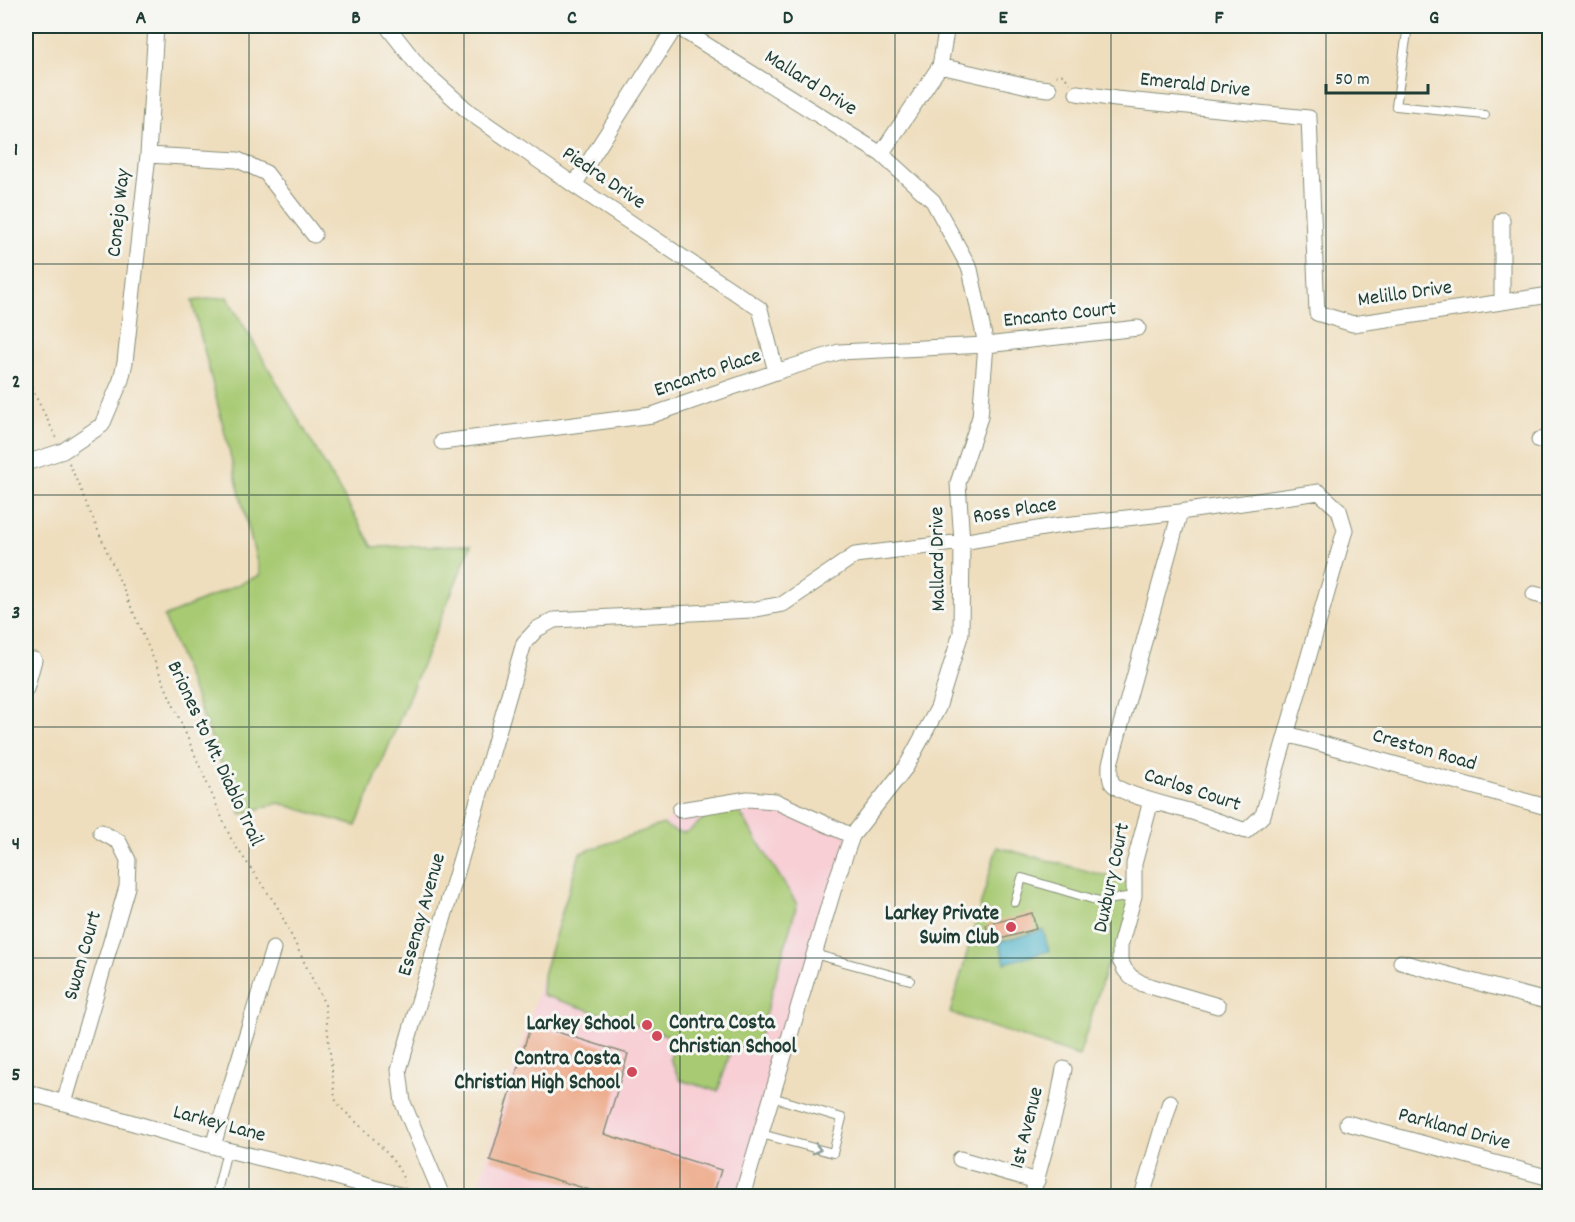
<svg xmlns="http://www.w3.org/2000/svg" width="1575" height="1222" font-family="Dekko,sans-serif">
<rect width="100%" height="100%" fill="#f6f6f2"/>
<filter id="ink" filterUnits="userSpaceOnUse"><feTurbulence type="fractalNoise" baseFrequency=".0167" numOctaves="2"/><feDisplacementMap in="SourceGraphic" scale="12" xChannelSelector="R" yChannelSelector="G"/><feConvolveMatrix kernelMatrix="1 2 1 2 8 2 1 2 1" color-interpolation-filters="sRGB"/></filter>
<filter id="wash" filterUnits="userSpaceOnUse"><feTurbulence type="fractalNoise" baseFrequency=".008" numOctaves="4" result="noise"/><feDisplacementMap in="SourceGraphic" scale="24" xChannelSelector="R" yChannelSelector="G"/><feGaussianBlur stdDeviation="1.35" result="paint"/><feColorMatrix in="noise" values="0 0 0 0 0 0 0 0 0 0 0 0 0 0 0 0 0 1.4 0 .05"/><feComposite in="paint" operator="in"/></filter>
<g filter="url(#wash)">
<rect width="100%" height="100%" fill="#efdebe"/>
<path fill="#f7cfd5" d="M748 799 852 836 742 1196H475L580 853 663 824 680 810Z"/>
<path fill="#a8ca73" stroke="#648454" stroke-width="1.5" d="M227 297 373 547 471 545 356 826 279 803 241 814 164 617 260 575 192 301Z
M737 808 797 904 756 1047 751 1050 733 1044 718 1091 680 1080 670 1059 676 1038 542 995 543 975 580 853 663 824C692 845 691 822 713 813 721 810 730 809 737 808Z
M997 847 1133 883 1120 960 1107 965 1079 1056 950 1013Z"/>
<path fill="#48b0c7" stroke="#34767e" stroke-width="1.5" d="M1043 930 1049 951 1005 963 999 942Z"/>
<g id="blocks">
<path fill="#eda988" d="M1032 913 1036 929 990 942 986 925Z
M531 1024 628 1054 604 1134 721 1170 713 1196H678L661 1191 659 1196H610L490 1160Z"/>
</g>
</g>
<g filter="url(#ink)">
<use href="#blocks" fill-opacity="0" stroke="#878e79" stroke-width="1.5"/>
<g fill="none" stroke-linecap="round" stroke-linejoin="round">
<g stroke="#878e79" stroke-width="10">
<path id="service" d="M1408 26 1396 106 1485 115
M1015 902 1022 878 1099 901 1134 896
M814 954 910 980
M761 1134 833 1153 842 1118 772 1097
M216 1196 227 1150"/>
</g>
<g stroke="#878e79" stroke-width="17">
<path id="minor" d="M387 26 420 68 469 112 574 185 760 309 776 372
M940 66 1032 87 1049 89
M1077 93 1116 99 1309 118 1317 313 1353 324 1550 295
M881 154 940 66 947 26
M148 155 238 160 266 173 314 235
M574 185 676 26 881 154 933 201 970 269 986 345 980 417 958 483 962 542 961 633 938 708 906 767 852 836 836 881 742 1196
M1502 220V302
M1539 440 1550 439
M442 442 652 415 776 372 839 352 986 345 1138 328
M26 463 63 451 102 425 121 380 125 362 148 155 156 26
M1534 594 1550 598
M26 689 34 660
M1287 734 1550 808
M1151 801 1134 864V896L1120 946V960L1125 970 1131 977 1143 984 1218 1006
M680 810 748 799 775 801 852 836
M1401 962 1550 1002
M26 1092 227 1150 319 1172 403 1196
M64 1103 127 887 128 860 119 842 101 832
M1347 1123 1550 1178
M213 1146C232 1080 253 1015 273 949
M960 1159 1037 1181
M442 1196 403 1103 399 1070 524 643 537 629 554 620 751 610 783 604 855 555 962 542 1055 526 1180 512 1319 492 1339 510 1345 530 1263 815 1246 831C1228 825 1210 818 1192 812 1176 807 1120 795 1112 783 1109 778 1110 770 1110 764L1180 512
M1032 1196 1058 1101 1064 1069
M1142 1196 1170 1102"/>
</g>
<path stroke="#878e79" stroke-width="2" stroke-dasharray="1.5 4.5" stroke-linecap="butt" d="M1056 76 1059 74 1063 75 1070 83
M26 377 57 439
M69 463 232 841 277 906 325 1005 335 1099 341 1108C358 1124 400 1160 404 1182"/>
<use href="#service" stroke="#fff" stroke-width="8"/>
<use href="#minor" stroke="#fff" stroke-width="15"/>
</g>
<defs><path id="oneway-chevron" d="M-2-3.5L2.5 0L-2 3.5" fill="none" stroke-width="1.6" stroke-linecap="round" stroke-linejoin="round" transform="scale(1.5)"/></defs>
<use stroke="#8f9e9a" href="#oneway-chevron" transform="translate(817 1149) rotate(15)"/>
</g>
<path fill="none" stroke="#1f3d34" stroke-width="1.5" stroke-opacity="0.55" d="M249 26V1196M464 26V1196M680 26V1196M895 26V1196M1111 26V1196M1326 26V1196M26 264H1550M26 495H1550M26 727H1550M26 958H1550"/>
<g fill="#d1495b" stroke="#f6f6f2" stroke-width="2">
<circle cx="1011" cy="927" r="6"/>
<circle cx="647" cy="1025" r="6"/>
<circle cx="657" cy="1036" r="6"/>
<circle cx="632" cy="1072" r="6"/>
</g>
<g text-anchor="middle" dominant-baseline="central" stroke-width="6" stroke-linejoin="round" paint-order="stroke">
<g font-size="21" fill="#1f3d34" stroke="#f6f6f2">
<text transform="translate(810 84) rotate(32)">Mallard Drive</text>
<text transform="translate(1195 86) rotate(6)">Emerald Drive</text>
<text transform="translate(603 179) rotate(34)">Piedra Drive</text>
<text transform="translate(120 213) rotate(-84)">Conejo Way</text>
<text transform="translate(1405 295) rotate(-8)">Melillo Drive</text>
<text transform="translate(1060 316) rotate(-6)">Encanto Court</text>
<text transform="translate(708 374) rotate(-19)">Encanto Place</text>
<text transform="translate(1015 512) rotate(-9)">Ross Place</text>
<text transform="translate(939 559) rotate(-91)">Mallard Drive</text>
<text transform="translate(1424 751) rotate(16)">Creston Road</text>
<text transform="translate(214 754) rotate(65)">Briones to Mt. Diablo Trail</text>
<text transform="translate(1192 791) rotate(18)">Carlos Court</text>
<text transform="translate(1113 878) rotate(-78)">Duxbury Court</text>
<text transform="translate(423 915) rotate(-74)">Essenay Avenue</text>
<text transform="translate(84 956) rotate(-74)">Swan Court</text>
<text transform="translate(219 1125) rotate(15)">Larkey Lane</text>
<text transform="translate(1028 1128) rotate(-76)">1st Avenue</text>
<text transform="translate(1454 1130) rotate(15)">Parkland Drive</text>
</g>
<g font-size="21" font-weight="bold" fill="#1f3d34" stroke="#f6f6f2" text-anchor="end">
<text x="999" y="915">Larkey Private<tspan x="999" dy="24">Swim Club</tspan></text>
<text x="669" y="1024" text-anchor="start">Contra Costa<tspan x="669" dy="24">Christian School</tspan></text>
<text x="635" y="1025">Larkey School</text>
<text x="620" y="1060">Contra Costa<tspan x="620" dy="24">Christian High School</tspan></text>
</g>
</g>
<rect width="1575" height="1222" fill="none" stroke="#f6f6f2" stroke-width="66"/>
<path d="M1326 84v9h102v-9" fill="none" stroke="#1f3d34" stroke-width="3"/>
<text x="1335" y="84" font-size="18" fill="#1f3d34" stroke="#f6f6f2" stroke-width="4.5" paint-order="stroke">50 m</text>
<rect x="33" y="33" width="1509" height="1156" fill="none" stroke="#1f3d34" stroke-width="2"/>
<g font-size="20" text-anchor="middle" font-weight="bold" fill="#1f3d34">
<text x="141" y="23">A</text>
<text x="356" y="23">B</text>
<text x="572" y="23">C</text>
<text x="788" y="23">D</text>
<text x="1003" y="23">E</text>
<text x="1219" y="23">F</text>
<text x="1434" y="23">G</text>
<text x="16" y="155">1</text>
<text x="16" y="387">2</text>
<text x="16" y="618">3</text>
<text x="16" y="849">4</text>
<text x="16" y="1080">5</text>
</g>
</svg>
